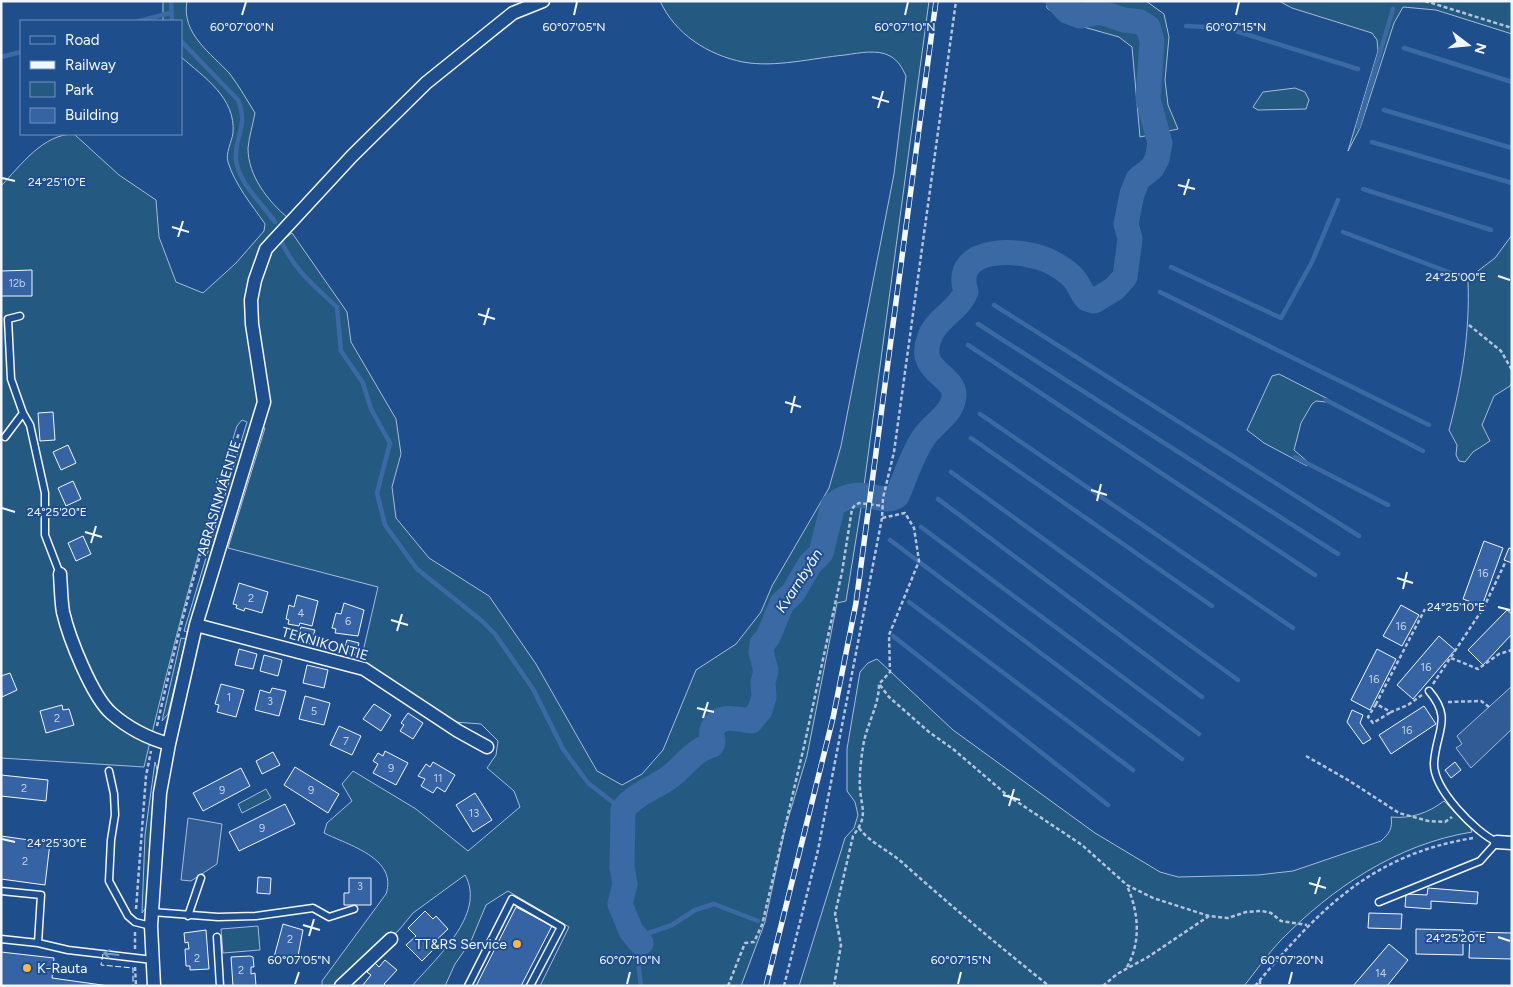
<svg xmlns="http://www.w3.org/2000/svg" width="1513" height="987" font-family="Figtree,sans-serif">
<rect width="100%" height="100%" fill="#1f4e8c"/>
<path fill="#245a82" stroke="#a8bbd7" d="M163 1H187C181 34 211 53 230 74 239 86 247 100 255 113 253 124 249 137 248 148 248 176 268 201 288 218L269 237 275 246 292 233 347 312 351 342 396 419 401 454 392 487 396 518 429 558 489 596 536 664 597 771 622 785 642 774 663 750 696 670 736 644 761 612 772 586 829 488 841 446 894 174 906 76C902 68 899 61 890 56 878 49 859 53 845 55 813 58 775 68 743 62 708 55 675 34 660 1H929L861 508 846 601 837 603 807 756 785 829 765 922 741 986H540L569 927 508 891 486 905 471 941 455 964 445 986H412C435 959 487 914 465 875L413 913 399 930 336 986H322V981L386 894C398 858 348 845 324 833L327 823 352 801 342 784 353 771 416 809 468 851 520 807 514 791 487 768 496 755 498 741 481 724 455 722 361 660 378 587 228 548 265 428 252 424 218 528 188 632 184 631 247 422 242 420 237 426C201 539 171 652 144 767L1 758V186C21 165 43 134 74 134L119 175 156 200 159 237 176 282 203 293 236 263 264 231 265 224C252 205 235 185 228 162 225 154 232 141 233 133 236 98 204 77 181 57V21H163Z
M1046 1H1146L1164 14 1169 37 1165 80 1168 105 1178 129 1140 137 1132 47 1119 37 1066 22 1047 8Z
M1279 1H1512V34L1436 10 1403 7 1394 23 1360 128 1348 151 1378 51 1377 40 1372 33 1292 8Z
M1295 88 1305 92 1309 100 1306 109 1258 110 1253 107 1263 92Z
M1512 235V382L1510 386 1494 396 1482 425 1490 441 1473 452 1465 462 1459 461 1456 455 1457 445 1449 430C1462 382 1470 331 1468 282L1470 277 1495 258Z
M1279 374 1328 399 1326 402 1316 401 1312 404 1301 423 1294 450 1309 463 1307 466 1264 443 1247 430 1272 376Z
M181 638 186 639 168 714 162 721Z
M877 659 953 730 1095 833 1160 872 1178 877 1258 875 1293 871 1381 841C1389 834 1393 828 1391 817 1411 819 1428 813 1444 801L1471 829 1472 832C1397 844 1332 888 1280 941 1267 955 1256 971 1244 986H799L845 838 854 828 858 815 855 802 847 791V749L860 672 868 663Z
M155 762 158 773 151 836 147 906 142 913 145 835Z
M266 789 271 798 242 813 238 804Z
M258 926 260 950 223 953 221 929Z"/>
<path fill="#305b95" stroke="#a8bbd7" d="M1512 686V729L1471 768 1456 748 1462 744 1457 736Z
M188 818 222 824 217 864 191 881 181 880Z"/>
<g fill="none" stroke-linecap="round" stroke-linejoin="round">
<path stroke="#3b69a3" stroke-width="4.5" d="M171 1 172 21
M139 21 170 13
M1186 26 1226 28 1358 69
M181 41 238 100C249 127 234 136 236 160 239 184 262 203 275 222
M1404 48 1512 82
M1 57 21 52
M1384 110 1512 148
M1358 127 1393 9
M1372 142 1512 183
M1363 189 1491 230
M1343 232 1451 273
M280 239C295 271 312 284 337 307L341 351 363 383 371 409 390 443 377 493 385 525 417 569 482 621 495 634 533 689 563 749 588 783 623 810
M1171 267 1281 318 1312 262 1338 200
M1160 292 1429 425
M994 305 1359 536
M978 324 1338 554
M968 345 1315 575
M1326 400 1423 451
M980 414 1293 628
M971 438 1212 606
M1295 457 1388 505
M951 472 1238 680
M938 499 1202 697
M921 527 1199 734
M890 540 1182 759
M909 602 1133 770
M893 636 1108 805
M641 986C639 964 634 954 646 934L672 925 695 910 714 904 758 921"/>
<path stroke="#3b69a3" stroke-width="25" d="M641 943 631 931 620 904 625 884 622 867 623 810C635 793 656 788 671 776 684 766 695 749 712 745 715 740 710 736 712 730 718 713 737 719 751 721L760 710 764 697 763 682 766 671 761 652 762 644 768 637 782 603 793 593 810 564 821 553 833 505C861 483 881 507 897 496 906 476 912 454 924 437 932 425 950 415 953 401 961 375 916 374 929 339 936 318 958 311 966 292 950 243 1027 248 1053 263 1061 268 1072 274 1077 283 1081 289 1082 294 1087 299L1094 301 1114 289 1125 277 1130 239 1126 224 1132 194 1138 179 1152 168 1157 159 1160 143 1148 99 1152 41 1148 27 1140 22 1124 20 1100 12 1080 16 1067 11 1058 1"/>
</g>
<path fill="#3563a3" stroke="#f2f6ff" d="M32 270V296H1V271Z
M53 412 55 440 40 441 38 413Z
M68 445 76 463 61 470 53 452Z
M73 481 81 499 66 506 58 488Z
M83 536 91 554 76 561 68 543Z
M1484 541 1503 548 1482 606 1463 599Z
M1509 548 1512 549V563L1504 560Z
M239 583 268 592 262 613 245 608 244 611 236 608 237 605 233 604Z
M297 595 318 601 312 626 300 623 299 626 288 624 289 620 286 619 289 605 294 607Z
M344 603 364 610 358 636 335 633 336 629 332 628 336 613 341 614Z
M1401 605 1419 615 1402 646 1383 636Z
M1507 610 1512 614V634L1483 665 1468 650Z
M301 627 315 630 311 644 297 641Z
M1439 636 1455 650 1413 699 1397 685Z
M347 640 359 643 356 655 344 652Z
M239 649 257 654 253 669 235 665Z
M1377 649 1396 659 1370 710 1351 700Z
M264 655 282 660 278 676 260 671Z
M307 665 328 670 324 688 303 683Z
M10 673 17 690 2 697 1 676Z
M221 684 244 690 236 717 217 712 219 705 215 704Z
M272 688 286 691 279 716 255 710 260 690 270 693Z
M305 696 330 703 324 725 299 719Z
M374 704 391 715 381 731 363 719Z
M62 705 63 710 69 709 74 725 46 733 40 711Z
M1424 706 1436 724 1391 754 1379 735Z
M1352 710 1363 715 1360 723 1371 739 1363 744 1347 722Z
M408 713 423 723 413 739 400 731 404 725 401 723Z
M339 726 361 736 352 755 330 745Z
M385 751 408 763 396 785 373 773 378 764 373 761 378 753 383 756Z
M273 752 280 765 262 774 256 761Z
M433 762 455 775 445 792 437 787 433 793 421 786 425 779 418 776 426 764 430 767Z
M1455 762 1461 770 1451 778 1445 770Z
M295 767 339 794 328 813 284 785Z
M241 768 250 786 203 811 193 793Z
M1 775 48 780 46 801 1 796Z
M475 793 492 820 473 832 456 805Z
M285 804 295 824 239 851 229 832Z
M1 836 50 843 45 885 1 879Z
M258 877 271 878 270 894 257 893Z
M349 878H371V905H344V893H349Z
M1428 888 1478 892 1477 904 1431 901V909L1405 907 1406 894 1427 895Z
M516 907 552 926 521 986H476Z
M425 911 433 919 436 916 448 929 430 946 433 950 422 961 406 945 416 936 408 928Z
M1369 913 1402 914 1401 929 1368 928Z
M283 924 303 930 298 956H296L294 963 274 957Z
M1416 929 1463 930V955L1416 954Z
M206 930 209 969 190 970V966H186L185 949H189L188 942 185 943 184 933Z
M1470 932 1512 933V959L1469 958Z
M1389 944 1408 960 1387 986H1353Z
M1 952 54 958 52 978 109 986H1Z
M250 956 253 957 254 967H251V974L255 973 256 986H233L231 957Z
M385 960 397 970 384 984 386 986H362L371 975 367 972 375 963 379 967Z"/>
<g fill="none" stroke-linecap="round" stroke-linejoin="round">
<g stroke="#f2f6ff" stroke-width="9">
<path id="service" d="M20 316 8 319 11 379 23 413 30 425 45 493V535L60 574
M5 437 23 413
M109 771 114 794 115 815 111 840 109 881 128 916 135 922 151 926
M1 891 41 895 38 943
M1379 902 1480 861 1497 842C1475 832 1433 789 1434 763 1436 731 1453 719 1429 691
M152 912 218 917 256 916 313 908 329 917 354 909
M188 916 201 878
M217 937 220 986
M1 939 38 943 68 950 153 960
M468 986 512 899 561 927 530 986"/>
</g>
<g stroke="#f2f6ff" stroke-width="15">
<path id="minor" d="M60 574C61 587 61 600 63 612 69 638 92 696 111 713 128 728 147 738 169 744
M196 625 364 669 458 731 487 747
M1497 842 1512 843
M154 986 151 926 160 793 169 744 196 625 264 402 252 324 251 300 255 280 266 249 352 156 426 83 513 13 543 1
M341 986 391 939"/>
</g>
<path stroke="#b3c4dc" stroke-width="2.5" stroke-dasharray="4 2.5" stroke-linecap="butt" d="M1425 1 1512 28
M1469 325 1501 351 1512 370
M1451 658 1478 669 1499 654 1512 650
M1433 684 1484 607 1505 563
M880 685 889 697 929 732 953 749 1007 795 1082 845 1127 885 1153 898 1209 916
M1422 695 1408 705 1391 712 1376 704 1425 609
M1448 702 1481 701 1489 707
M1376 704 1368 717 1373 723 1391 712
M157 726C179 627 205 529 239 433
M1306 756 1348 780 1399 813 1428 821 1445 822 1452 817
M859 828C870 843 890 851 904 864 951 906 999 946 1049 986
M136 909 146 776 151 751
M135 949V932
M135 967 136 986
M1127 967C1141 943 1139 912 1127 886
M1260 980V986
M728 986 745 943 754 942 762 925 805 742 842 572 852 509 855 505 859 503 883 506
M784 986 818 850 882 518
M834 986 841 945 835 914 853 836C868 816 862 811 860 789 859 776 861 760 863 747 866 725 879 707 879 684L890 672 889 635 919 561 914 528 905 513 882 518 883 498 894 452 956 1
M1103 986 1117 974 1148 957 1209 916 1228 918 1246 912 1262 911 1271 913 1281 921 1307 925
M1255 986C1319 910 1370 855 1473 838"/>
<use href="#service" stroke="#1f4e8c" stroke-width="6"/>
<use href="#minor" stroke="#1f4e8c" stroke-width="12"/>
<g stroke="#f2f6ff" stroke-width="5.5">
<path id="rail" d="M766 986 833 718 856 603 936 1"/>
</g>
<use href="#rail" stroke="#1f4e8c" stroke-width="4" stroke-dasharray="11" stroke-linecap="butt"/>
<path stroke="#f2f6ff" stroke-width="1" stroke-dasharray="6 2.5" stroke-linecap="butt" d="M103 954 101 965 133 968V986"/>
</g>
<defs><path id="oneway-shaft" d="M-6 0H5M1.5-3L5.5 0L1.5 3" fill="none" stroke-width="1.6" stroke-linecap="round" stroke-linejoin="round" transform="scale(1.25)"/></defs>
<use stroke="#7e9ac0" href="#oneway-shaft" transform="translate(111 954) rotate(-173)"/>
<path fill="none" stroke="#f2f6ff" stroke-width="2" d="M242 15 246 2M574 15 577 2M905 15 908 2M1236 15 1239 2M872 97 889 102M878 108 883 91M2 178 15 181M1178 185 1195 189M1184 195 1189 179M172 227 189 232M178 237 183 221M1498 276 1510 280M478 314 495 319M484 325 489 308M785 402 801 407M791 413 795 396M1091 490 1107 495M1097 501 1101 484M2 508 15 512M85 532 102 537M91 543 96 526M1397 578 1413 583M1403 589 1407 572M1498 607 1510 610M391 620 408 625M397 631 402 614M697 708 714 712M703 718 708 702M1003 795 1020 800M1009 806 1014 789M2 839 15 842M1309 883 1326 888M1315 894 1320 877M303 925 320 930M309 936 314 919M1498 937 1510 941M295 984 299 972M627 984 630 972M958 984 961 972M1289 984 1292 972"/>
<g fill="#ffb74d" stroke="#1f4e8c" stroke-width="2">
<circle cx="517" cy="944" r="5"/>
<circle cx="27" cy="968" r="5"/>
</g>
<g text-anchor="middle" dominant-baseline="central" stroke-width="4" stroke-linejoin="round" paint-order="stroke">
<g font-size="11" fill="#c3d1e8">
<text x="17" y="283">12b</text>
<text x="1483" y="573">16</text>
<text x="251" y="598">2</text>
<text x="301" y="613">4</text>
<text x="348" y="621">6</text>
<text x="1401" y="626">16</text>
<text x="1426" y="667">16</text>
<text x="1374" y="679">16</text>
<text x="229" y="697">1</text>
<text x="270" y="701">3</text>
<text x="314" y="711">5</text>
<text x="57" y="718">2</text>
<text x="1407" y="730">16</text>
<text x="346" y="741">7</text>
<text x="391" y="768">9</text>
<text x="438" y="778">11</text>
<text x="24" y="788">2</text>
<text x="222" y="790">9</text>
<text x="311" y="790">9</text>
<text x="474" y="813">13</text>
<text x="262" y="828">9</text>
<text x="25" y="861">2</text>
<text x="360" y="886">3</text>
<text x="290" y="939">2</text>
<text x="197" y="958">2</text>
<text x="241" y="970">2</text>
<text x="1381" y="973">14</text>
</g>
<g font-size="14" fill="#f2f6ff" stroke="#1f4e8c">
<text transform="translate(219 498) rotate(-73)">ABRASINMÄENTIE</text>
<text transform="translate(325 644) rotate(16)">TEKNIKONTIE</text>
</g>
<g font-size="14" fill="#f2f6ff" stroke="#1f4e8c" text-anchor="end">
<text x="507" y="944">TT&amp;RS Service</text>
<text x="37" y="968" text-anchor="start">K-Rauta</text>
</g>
<g font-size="15" font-style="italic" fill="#f2f6ff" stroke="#1f4e8c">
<text transform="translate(799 581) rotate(-57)">Kvarnbyån</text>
</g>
</g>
<g font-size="12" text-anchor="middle" fill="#f2f6ff" stroke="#1f4e8c" stroke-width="4" stroke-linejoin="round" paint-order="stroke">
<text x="242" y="31">60°07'00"N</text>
<text x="574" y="31">60°07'05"N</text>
<text x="905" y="31">60°07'10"N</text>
<text x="1236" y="31">60°07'15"N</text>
<text x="57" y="186">24°25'10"E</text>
<text x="1456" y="281">24°25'00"E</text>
<text x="57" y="516">24°25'20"E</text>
<text x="1456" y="611">24°25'10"E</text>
<text x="57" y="847">24°25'30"E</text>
<text x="1456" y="942">24°25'20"E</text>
<text x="299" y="964">60°07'05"N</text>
<text x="630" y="964">60°07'10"N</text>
<text x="961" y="964">60°07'15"N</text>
<text x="1292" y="964">60°07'20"N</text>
</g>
<rect width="1513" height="987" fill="none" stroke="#f2f6ff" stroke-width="5"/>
<rect x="20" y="20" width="162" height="115" fill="#1f4e8c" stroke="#7391ba"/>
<rect x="30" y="36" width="25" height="8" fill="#1f4e8c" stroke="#7391ba"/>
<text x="65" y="45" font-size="15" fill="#f2f6ff">Road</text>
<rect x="30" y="61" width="25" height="8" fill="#f2f6ff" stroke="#7391ba"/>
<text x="65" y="70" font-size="15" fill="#f2f6ff">Railway</text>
<rect x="30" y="82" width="25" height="15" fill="#245a82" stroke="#7391ba"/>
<text x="65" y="95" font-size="15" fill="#f2f6ff">Park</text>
<rect x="30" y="108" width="25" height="15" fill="#3563a3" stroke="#7391ba"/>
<text x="65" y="120" font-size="15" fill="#f2f6ff">Building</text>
<g transform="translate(1468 45) rotate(106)" stroke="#1f4e8c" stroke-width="4" paint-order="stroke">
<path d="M0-4L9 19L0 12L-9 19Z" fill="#f2f6ff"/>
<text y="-8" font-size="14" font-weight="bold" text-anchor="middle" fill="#f2f6ff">N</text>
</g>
</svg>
